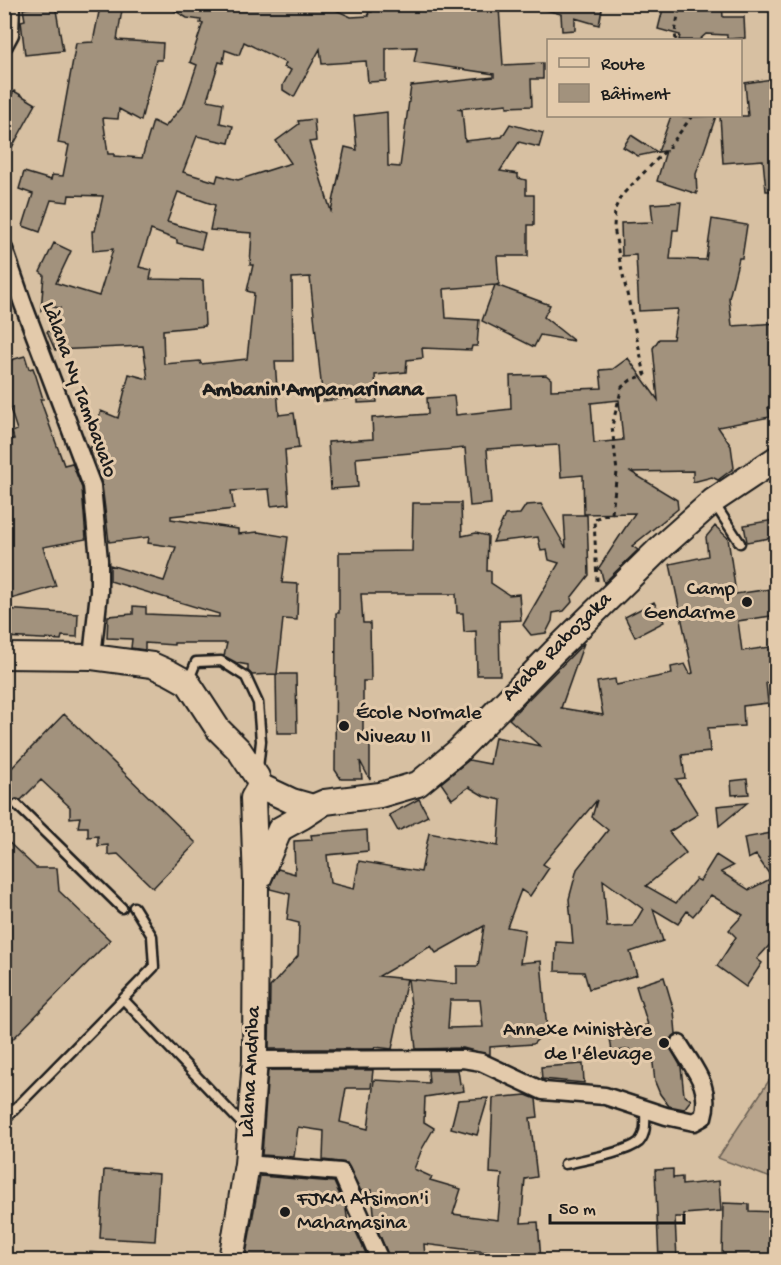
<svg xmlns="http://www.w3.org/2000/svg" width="781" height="1265" font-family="'Gochi Hand',sans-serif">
<rect width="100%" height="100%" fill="#d7c0a2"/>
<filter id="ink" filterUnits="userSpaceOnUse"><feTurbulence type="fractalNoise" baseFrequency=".0167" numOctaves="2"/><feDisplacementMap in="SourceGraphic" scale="12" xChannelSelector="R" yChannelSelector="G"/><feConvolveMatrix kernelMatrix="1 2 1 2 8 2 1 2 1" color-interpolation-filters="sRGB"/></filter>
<g filter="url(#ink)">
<path fill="#b8a48c" stroke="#6a6054" stroke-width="1.5" d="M776 1031V1180L718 1158 776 1070Z
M90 1252 180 1259 179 1260H89Z"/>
<path fill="#a2927d" stroke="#1c1c1c" stroke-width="1.5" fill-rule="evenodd" d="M49 4H55L63 51 25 55 21 21 25 20 23 9Z
M98 4H123L117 40 163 43 162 60H156L141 121 119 109 118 119 103 118 108 154H114V156L142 158 153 121 165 127 184 104 197 65 190 62 203 23H200L201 20 187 18 164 4H323L351 17 369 16 368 12H372V4H448L468 8H499L503 65 543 63V79H531L532 106 507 107V104L457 109 462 110 465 141 502 137 510 124 543 133 539 147 519 142 500 171 518 174V178L526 180V195H534V225H528V256H497L499 284 496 285 550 305 544 317 574 341 540 335 534 347 482 321 495 285 444 289 446 318 479 320 477 346H472L471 350 422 348 423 358 407 360 406 372 375 375 377 402 358 403V397L323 401 310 277 292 278 293 361H275L279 415 294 413 299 448 285 450 289 504 271 506 269 489 231 491 234 509 171 516V519L238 529V534L258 532 288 537 282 583 298 584 297 620 283 619 277 674H296L297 733H277L276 674 252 675 248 671V665L237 663 224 656 227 643H174V645L145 643V650L131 648 132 639 107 638 108 616 133 614V606L146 607V614L219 617V614L110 581V565L164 581 176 547 148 543 149 537 109 542 102 485 90 450 98 427 95 426 101 411 118 418 129 374 148 379 143 346 55 350 47 332 54 329 60 308 45 306 41 310 44 275 40 272 54 243 71 251 56 283 99 296 113 249 93 251 92 231H95L103 196 69 195 68 202 51 200 40 232 23 226 33 194 19 189 24 172 51 180 52 175 63 176 69 145 58 143 76 43 93 42 99 12ZM244 42 286 63 284 67 291 70 283 85V90L294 97 320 49 322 64 366 61 368 82 386 81V48L417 47 414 62 494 74V77L411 86 400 167 388 166 387 112 354 116 357 150 345 147 331 211 309 142 316 141 314 119 298 121 299 124 276 141 291 163 238 180 218 175 216 182 183 172 197 136 229 143 233 126 220 123 223 103 207 100 219 62 223 63 225 50 239 55ZM178 192 215 205 210 230 252 233 250 265H253L247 291 254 293 247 359 201 364 200 361 164 364 163 330 205 326 203 280 150 279 152 270 139 267 151 230 177 240V243L201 249 205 233 167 222Z
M542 4H603L599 25 575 18V30L562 31 561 14 542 9Z
M694 4H722L723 17H744L745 38 727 39V35L706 34 699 40H679L680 35 658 29 664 5 691 11Z
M772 79 773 87H777V191H766L763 160 723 163 720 116H748L745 83Z
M14 91 36 104 4 162V119L12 108 6 104Z
M671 116 689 117 716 116 696 174 697 194 657 181 666 151 658 152Z
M631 135 657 152 638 156 623 147Z
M681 202 678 230H673L670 259 706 260 712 219 747 225 742 258H739L729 298 732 326 777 323V406L768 407 770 417 718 427 731 446 734 468 718 480 712 477 693 482V471L631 472 677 500 678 509 632 546 638 550 604 583 601 571 598 569 635 513 584 514 583 475 561 477 559 445 487 449 491 504 470 506 465 448 356 458 358 487 331 489 328 442 373 439 372 418 428 414 427 398 454 396 456 415 511 409 510 376 546 375 551 379V390L602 388 600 370 613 369 628 358 658 400 653 348 659 339H673L678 309 639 311 636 255 622 256 621 223 653 222 651 204ZM619 400 623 440 594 443 591 403Z
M25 356 29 369 33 368 36 376 43 399H40L64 465 72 463 82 488 86 539 43 547 56 586 4 601V500H10L4 467V439H14L12 432 17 430 4 390V362Z
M413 503H461L462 536 476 533 488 536 487 571H491V583L509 595 519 594 521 620 499 621 500 675H477L476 631 464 632 463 613H457L456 594H361L363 623H370L371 681H363V739H370V780L360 761 362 779H341L335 770 336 613H339V552L412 551Z
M541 504 566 548 564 515H587L589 575 571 598 572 602 564 611 553 613 552 621 546 633 531 635 523 625 559 563 549 560 547 550 541 551 538 537 493 542 505 515 520 514 526 505Z
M774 520 776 537 747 542 744 525Z
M715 526 728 538 736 594 777 588V615L738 621 742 651 777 646V682L766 683 768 703 743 706 744 726 708 728 710 752 682 755 685 778 676 779 698 814 669 832 686 853 646 886 676 903 696 879 700 881 716 855 733 866 721 872 749 890 772 878 756 855 748 859 744 838 777 832V937L757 959 762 963 746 987 717 966 736 937 729 930 743 915 711 895 693 916 687 911 678 924 653 909 663 941 630 952 637 975 589 989 584 972 555 971 556 942 573 943 569 899 577 869 608 830 592 817 597 800 543 864 549 868 530 896 521 890 507 927 525 930 520 963 541 961 547 1030 533 1044 490 1047V1055L463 1048 416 1049 408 979 457 984V966H478L484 926 436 953 431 946 379 976 407 979 392 1049 375 1047 374 1049H269L270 987 298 956 299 923 287 920 290 894 270 889V886L278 869 295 874 294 841 312 840 311 835 367 830 368 851 327 855 330 883 354 889 359 861 421 872 429 833 498 846 501 800 484 796 469 787 452 799 441 783 469 760 490 764 495 737 540 746 509 719 584 643 561 708 603 715 597 682 615 679 616 685 672 674 671 667 685 664 690 674 693 673 670 564 708 556 706 537ZM603 880 643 909 633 926 607 927ZM450 1000H480L483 1027 448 1028Z
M654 602 664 622 635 637 625 617Z
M4 609 78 614 77 637 62 636 61 640 4 637Z
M64 714 196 843 153 888 118 854 108 855V845L98 846V836L88 837V827H78L80 817 70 818V807L41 780 21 800 16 799 12 801V809L4 817V776Z
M747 779 749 794 732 795 731 781Z
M419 799 428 816 398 831 389 815Z
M747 803 719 826 717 806Z
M4 838 36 868H57L59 891 110 940 4 1048Z
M664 977 674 1011 676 1034 670 1039 669 1045 681 1067 684 1095 691 1100 684 1109 669 1106 660 1094 655 1082 652 1054 631 1058 629 1049 612 1052 609 1031 648 1025 636 986Z
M583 1064 584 1083 542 1079 541 1067Z
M268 1070H373L371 1088H346L340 1122 368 1129 374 1080 429 1083 428 1070H458L460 1084 463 1085 464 1091 425 1097 424 1122 434 1128 422 1149 414 1169 432 1177 430 1180 461 1189 453 1214 498 1220 502 1174 490 1173 493 1098 526 1095 536 1099 538 1117 530 1118 537 1177 525 1179 521 1223 538 1222 541 1260H510V1253L486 1255V1252L424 1244 425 1257 418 1258 419 1260H390L375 1224 372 1190 361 1191 347 1163 323 1160 324 1131 298 1127 294 1157 262 1155Z
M488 1098 477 1135 451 1128 458 1100Z
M673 1169V1178L682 1177V1185L719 1181 721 1211 684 1214V1217H675L677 1260H659L655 1170Z
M104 1170 159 1174 155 1241 100 1238Z
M260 1176 334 1182 346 1209 349 1231 355 1230 369 1260H364V1257L337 1260H245Z
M723 1203 749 1204V1211L777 1212V1260H722Z"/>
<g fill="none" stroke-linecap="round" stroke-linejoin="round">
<g stroke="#1c1c1c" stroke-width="13">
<path id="lane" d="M714 503 740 543
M188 682 196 662 221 661 246 677 258 703 261 741 258 768
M17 805 122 908
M123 999 154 967 152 936 134 907
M4 1120 123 999 246 1128
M565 1164C582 1160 626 1153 639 1142 647 1133 645 1120 645 1109"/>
</g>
<g stroke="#1c1c1c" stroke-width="21">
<path id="street" d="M4 45 10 34 11 4
M4 249 23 304 92 486 99 560V592L92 657
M255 1060 463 1059 481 1062 543 1091 605 1096 666 1116 694 1122 703 1117C712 1087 694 1069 679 1044
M247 1164 341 1172 380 1260"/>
</g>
<g stroke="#1c1c1c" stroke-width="28">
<path id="secondary" d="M4 656 92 657 152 665 170 673 188 683 218 729 239 750 257 777 260 786
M260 786 292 801 313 807 325 802 380 795 418 784 458 751 554 652 658 550 713 501 776 459
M259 878 280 829 302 817 325 802
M231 1260 247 1164 255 1060 256 883 253 798 260 786"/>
</g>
<path stroke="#1c1c1c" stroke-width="3" stroke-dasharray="4.5 4.5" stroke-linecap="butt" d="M676 40 675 33 680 4
M597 581 594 519 612 513 617 472 612 426 622 387 631 380 645 375 620 262 614 227 615 209 621 196 670 146 692 116"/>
<use href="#lane" stroke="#e3caab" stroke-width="8"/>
<use href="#street" stroke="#e3caab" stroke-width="16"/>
<use href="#secondary" stroke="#e3caab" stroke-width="24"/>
</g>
</g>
<g fill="#1c1c1c" stroke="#e3caab" stroke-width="2">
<circle cx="747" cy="602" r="6"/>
<circle cx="344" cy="726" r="6"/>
<circle cx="664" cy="1043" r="6"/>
<circle cx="285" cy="1212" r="6"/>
</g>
<g text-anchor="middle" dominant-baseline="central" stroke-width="6" stroke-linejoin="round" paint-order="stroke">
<g font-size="21" fill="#1c1c1c" stroke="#e3caab">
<text transform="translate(78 390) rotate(70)">Làlana Ny Tambavalo</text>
<text transform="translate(558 648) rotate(-45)">Arabe Rabozaka</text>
<text transform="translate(252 1072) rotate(-87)">Làlana Andriba</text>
</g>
<g font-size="21" fill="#1c1c1c" stroke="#e3caab" text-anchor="end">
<text x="735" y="590">Camp<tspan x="735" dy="24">Gendarme</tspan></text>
<text x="356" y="714" text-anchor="start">École Normale<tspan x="356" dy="24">Niveau II</tspan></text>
<text x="652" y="1031">Annexe Ministère<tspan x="652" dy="24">de l'élevage</tspan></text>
<text x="297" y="1200" text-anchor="start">FJKM Atsimon'i<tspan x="297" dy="24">Mahamasina</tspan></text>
</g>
<g font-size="22" font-weight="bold" fill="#1c1c1c" stroke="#e3caab">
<text x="313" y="391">Ambanin'Ampamarinana</text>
</g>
</g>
<rect width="781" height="1265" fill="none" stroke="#e3caab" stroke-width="24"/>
<rect x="12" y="12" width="757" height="1241" fill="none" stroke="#1c1c1c" stroke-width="2" filter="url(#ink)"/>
<rect x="547" y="39" width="195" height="78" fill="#e3caab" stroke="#938472" stroke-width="1.5"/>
<rect x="559" y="58" width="30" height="9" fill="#e3caab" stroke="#938472" stroke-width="1.5"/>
<text x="601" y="69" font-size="18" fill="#1c1c1c">Route</text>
<rect x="559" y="84" width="30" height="18" fill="#a2927d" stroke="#938472" stroke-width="1.5"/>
<text x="601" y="99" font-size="18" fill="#1c1c1c">Bâtiment</text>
<path d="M550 1214v9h134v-9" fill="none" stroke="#1c1c1c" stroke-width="3"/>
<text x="559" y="1214" font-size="18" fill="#1c1c1c" stroke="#e3caab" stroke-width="4.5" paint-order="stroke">50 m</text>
</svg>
